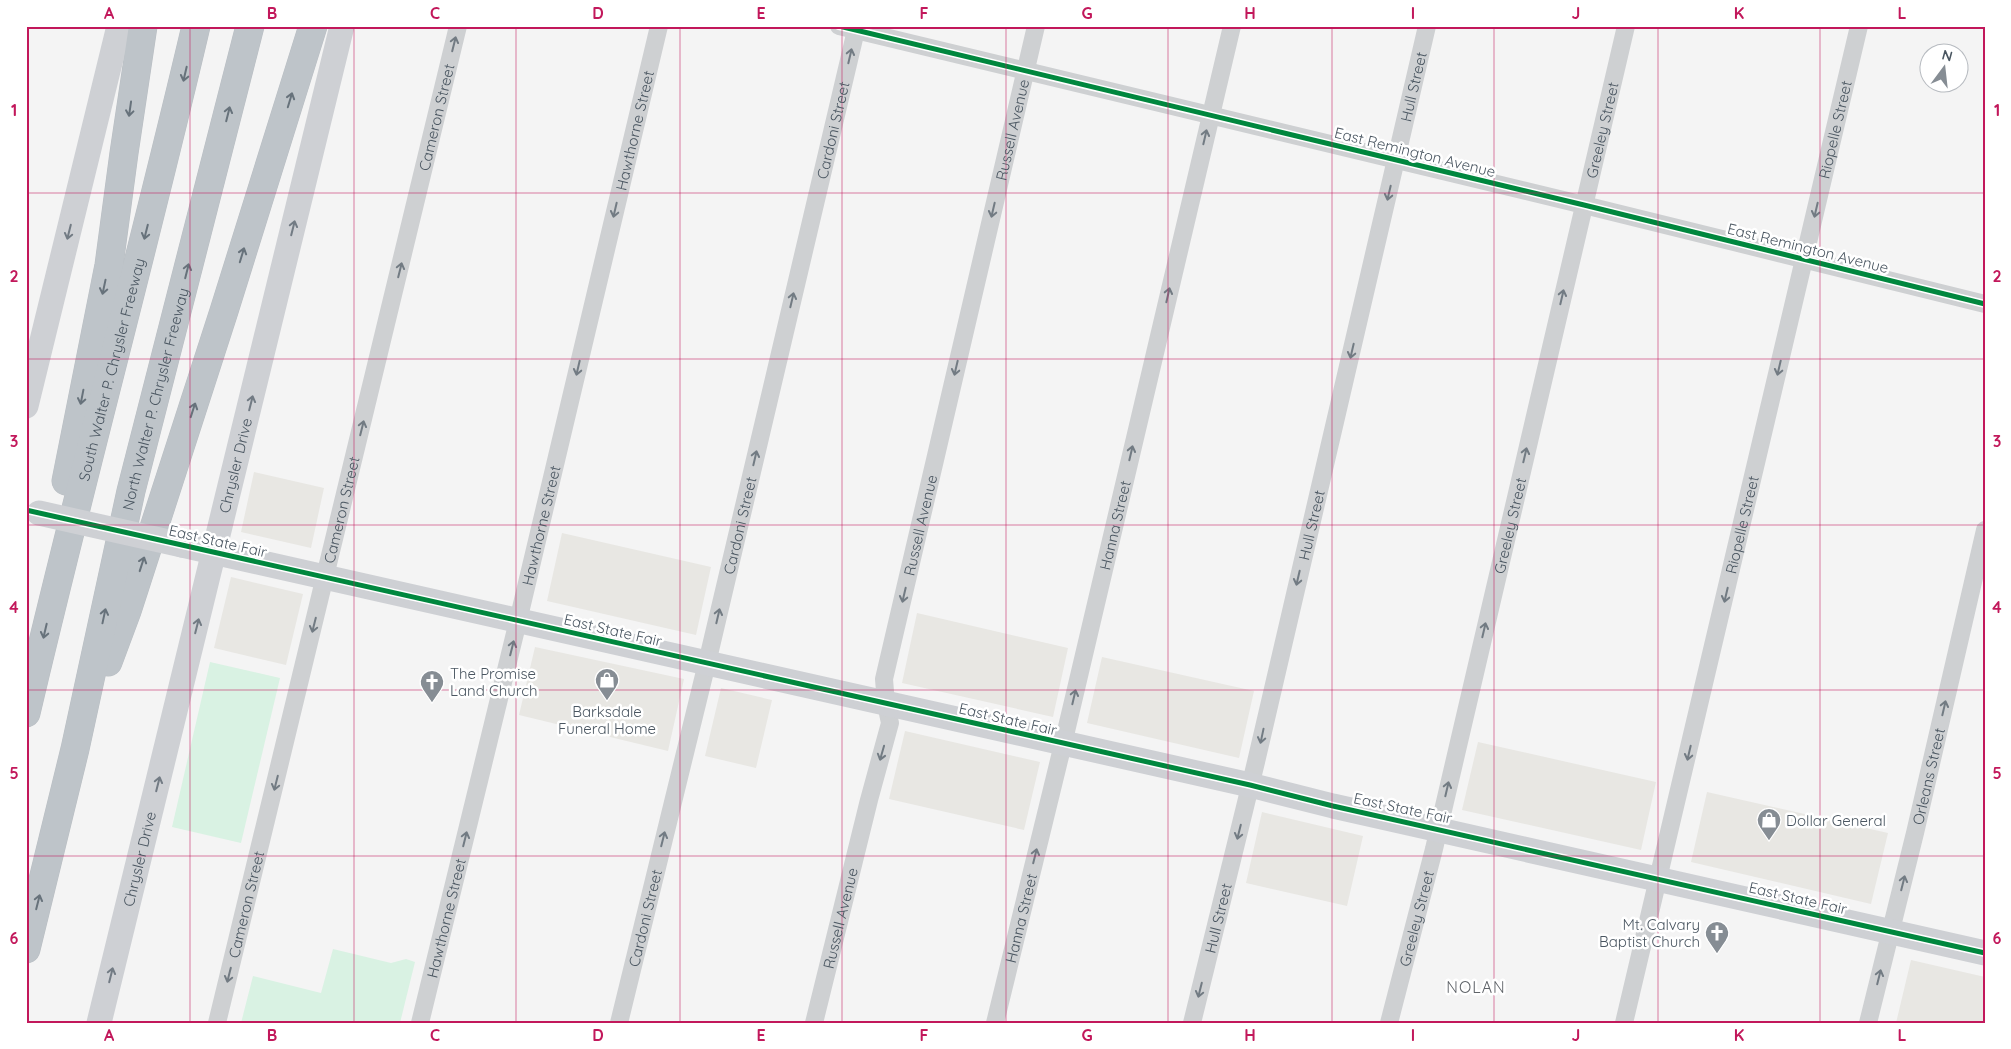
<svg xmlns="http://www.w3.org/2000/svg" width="2011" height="1049" font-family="Quicksand,sans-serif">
<rect width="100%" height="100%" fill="#f4f4f4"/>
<path fill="#e8e7e3" d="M254 472 324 488 311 548 241 532Z
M562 533 711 567 696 635 547 601Z
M231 577 303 594 286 665 214 648Z
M917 613 1068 648 1053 717 902 683Z
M535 647 684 679 668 751 519 715Z
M1102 657 1254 691 1239 758 1087 723Z
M721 688 772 700 756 768 705 756Z
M905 731 1040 762 1024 830 889 799Z
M1478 742 1656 782 1641 850 1462 810Z
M1707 792 1888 833 1871 904 1691 862Z
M1262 812 1363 836 1347 906 1246 883Z
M1911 960 1985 977V1023H1896Z"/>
<path fill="#d9f2e3" d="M210 662 280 678 241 843 172 827Z
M333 949 391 963 406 959 415 962 400 1023H241L253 976 321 993Z"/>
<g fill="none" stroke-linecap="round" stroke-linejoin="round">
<g stroke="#b9bec3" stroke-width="29">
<g id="highway">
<path d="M66 481 109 265 124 153 143 26"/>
<path d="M108 662 127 611 224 311 313 26"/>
<path id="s11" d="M26 713C80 483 142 256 196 26"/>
<path id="s12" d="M26 949 75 749 131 491 250 26"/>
</g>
</g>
<g stroke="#ced0d2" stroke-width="18">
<path d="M839 26 1584 205 1985 304"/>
<path id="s1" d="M217 1023 458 26"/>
<path id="s2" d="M420 1023 518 621 659 26"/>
<path id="s3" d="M619 1023 707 663 857 26"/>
<path id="s4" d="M814 1023 869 800 890 723 886 704 884 679 1036 26"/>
<path id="s5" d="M995 1023 1063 744 1232 26"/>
<path id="s6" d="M1192 1023 1256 762 1427 26"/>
<path id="s7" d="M1389 1023 1434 849 1626 26"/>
<path id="s8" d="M1624 1023 1859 26"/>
<path id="s9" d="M1868 1023 1915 833 1985 530"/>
</g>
<g stroke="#ced0d4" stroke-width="25">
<path d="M26 406 119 26"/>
<path d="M182 545 1250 785 1333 806 1985 953"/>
<path id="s10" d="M99 1023 342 26"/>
</g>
<use href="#highway" stroke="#bec4c9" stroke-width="28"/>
<path stroke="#ced0d4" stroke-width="25" d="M39 513 182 545"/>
<g stroke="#fff" stroke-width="8">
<path id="cycleway" d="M839 26 1584 205 1985 304
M26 510 1250 785 1333 806 1985 953"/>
</g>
<use href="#cycleway" stroke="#00873e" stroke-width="5"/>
</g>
<defs><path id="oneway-shaft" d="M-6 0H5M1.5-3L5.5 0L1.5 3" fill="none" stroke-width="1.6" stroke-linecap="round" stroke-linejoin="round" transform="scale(1.25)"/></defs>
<g stroke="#727b83">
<use href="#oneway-shaft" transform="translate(454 44) rotate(-76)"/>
<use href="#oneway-shaft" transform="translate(850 56) rotate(-77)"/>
<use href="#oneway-shaft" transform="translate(1205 137) rotate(-77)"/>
<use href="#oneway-shaft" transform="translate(1389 193) rotate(103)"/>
<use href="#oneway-shaft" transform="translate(615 210) rotate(103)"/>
<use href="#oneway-shaft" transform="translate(993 210) rotate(103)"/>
<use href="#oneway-shaft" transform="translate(1816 210) rotate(103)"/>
<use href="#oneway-shaft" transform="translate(400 270) rotate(-76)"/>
<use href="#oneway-shaft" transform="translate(1168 295) rotate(-77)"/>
<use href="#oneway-shaft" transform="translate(1562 297) rotate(-77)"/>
<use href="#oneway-shaft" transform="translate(792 300) rotate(-77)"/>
<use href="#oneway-shaft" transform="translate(1352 351) rotate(103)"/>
<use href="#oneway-shaft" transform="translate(578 368) rotate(103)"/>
<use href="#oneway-shaft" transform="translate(956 368) rotate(103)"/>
<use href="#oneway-shaft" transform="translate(1779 368) rotate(103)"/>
<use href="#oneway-shaft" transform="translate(362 428) rotate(-76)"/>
<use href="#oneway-shaft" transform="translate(1131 453) rotate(-77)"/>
<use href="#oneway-shaft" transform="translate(1525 455) rotate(-77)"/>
<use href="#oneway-shaft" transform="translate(755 458) rotate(-77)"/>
<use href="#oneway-shaft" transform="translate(1298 578) rotate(103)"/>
<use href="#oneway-shaft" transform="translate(904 595) rotate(103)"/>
<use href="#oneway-shaft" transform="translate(1726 595) rotate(103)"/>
<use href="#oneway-shaft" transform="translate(718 616) rotate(-77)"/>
<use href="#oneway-shaft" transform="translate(314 625) rotate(104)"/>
<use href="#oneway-shaft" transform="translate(1484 630) rotate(-77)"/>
<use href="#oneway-shaft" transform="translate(512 648) rotate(-76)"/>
<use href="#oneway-shaft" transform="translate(1074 697) rotate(-77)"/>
<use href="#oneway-shaft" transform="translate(1944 708) rotate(-77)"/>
<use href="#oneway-shaft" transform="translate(1262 736) rotate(102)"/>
<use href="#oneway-shaft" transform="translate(882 753) rotate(106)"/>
<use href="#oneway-shaft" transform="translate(1689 753) rotate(103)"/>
<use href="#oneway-shaft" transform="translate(276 783) rotate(104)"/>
<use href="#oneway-shaft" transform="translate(1447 789) rotate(-77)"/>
<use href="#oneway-shaft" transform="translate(1239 832) rotate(104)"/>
<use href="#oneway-shaft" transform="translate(465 839) rotate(-76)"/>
<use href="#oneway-shaft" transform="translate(663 839) rotate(-76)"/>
<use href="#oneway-shaft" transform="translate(1035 856) rotate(-76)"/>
<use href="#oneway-shaft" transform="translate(1903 883) rotate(-76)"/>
<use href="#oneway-shaft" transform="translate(229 975) rotate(104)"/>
<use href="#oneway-shaft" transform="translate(1879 977) rotate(-76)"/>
<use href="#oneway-shaft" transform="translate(1200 990) rotate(104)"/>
</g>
<g stroke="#67727b">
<use href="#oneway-shaft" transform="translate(185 74) rotate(103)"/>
<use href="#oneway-shaft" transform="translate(290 100) rotate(-73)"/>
<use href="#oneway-shaft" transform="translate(130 109) rotate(98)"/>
<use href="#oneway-shaft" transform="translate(228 114) rotate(-76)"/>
<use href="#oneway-shaft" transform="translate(146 232) rotate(104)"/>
<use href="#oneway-shaft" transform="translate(242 255) rotate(-73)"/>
<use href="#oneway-shaft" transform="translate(187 271) rotate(-76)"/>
<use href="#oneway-shaft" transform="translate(104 287) rotate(102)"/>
<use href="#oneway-shaft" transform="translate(82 397) rotate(101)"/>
<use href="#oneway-shaft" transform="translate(193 410) rotate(-72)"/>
<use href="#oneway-shaft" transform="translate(142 564) rotate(-72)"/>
<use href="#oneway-shaft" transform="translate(104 616) rotate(-78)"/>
<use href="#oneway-shaft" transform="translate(45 631) rotate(103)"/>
<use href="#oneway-shaft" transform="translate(38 902) rotate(-76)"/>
</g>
<g stroke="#727b84">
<use href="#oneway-shaft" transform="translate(293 228) rotate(-76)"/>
<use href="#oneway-shaft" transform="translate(69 232) rotate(104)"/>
<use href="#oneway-shaft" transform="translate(251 403) rotate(-76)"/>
<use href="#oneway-shaft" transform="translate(197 626) rotate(-76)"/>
<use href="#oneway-shaft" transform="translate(158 784) rotate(-76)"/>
<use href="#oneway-shaft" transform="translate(111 975) rotate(-76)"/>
</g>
<path fill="none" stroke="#c2185b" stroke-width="1" stroke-opacity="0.55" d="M190 26V1023M354 26V1023M516 26V1023M680 26V1023M842 26V1023M1006 26V1023M1168 26V1023M1332 26V1023M1494 26V1023M1658 26V1023M1820 26V1023M26 193H1985M26 359H1985M26 525H1985M26 690H1985M26 856H1985"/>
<defs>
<g id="shop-pin" transform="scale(1.25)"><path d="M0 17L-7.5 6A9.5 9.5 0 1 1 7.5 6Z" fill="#868d94" stroke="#fff"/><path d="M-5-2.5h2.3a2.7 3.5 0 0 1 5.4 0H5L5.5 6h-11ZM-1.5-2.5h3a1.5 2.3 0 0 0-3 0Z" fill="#fff"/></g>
<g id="church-pin" transform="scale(1.25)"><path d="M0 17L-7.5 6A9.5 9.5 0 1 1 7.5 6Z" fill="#868d94" stroke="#fff"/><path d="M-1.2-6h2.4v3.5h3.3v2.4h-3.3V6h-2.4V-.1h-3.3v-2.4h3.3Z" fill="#fff"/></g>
</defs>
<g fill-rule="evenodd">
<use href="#shop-pin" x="607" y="680"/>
<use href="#church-pin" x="432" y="682"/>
<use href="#shop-pin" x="1769" y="820"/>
<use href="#church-pin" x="1717" y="933"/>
</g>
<g text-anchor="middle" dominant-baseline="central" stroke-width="5" stroke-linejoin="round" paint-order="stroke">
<g font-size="15" fill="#4a5661" stroke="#fff">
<text stroke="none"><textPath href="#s6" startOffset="962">Hull Street</textPath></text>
<text stroke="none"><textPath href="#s1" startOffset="932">Cameron Street</textPath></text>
<text stroke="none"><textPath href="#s8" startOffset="918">Riopelle Street</textPath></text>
<text stroke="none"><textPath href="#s2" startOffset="918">Hawthorne Street</textPath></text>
<text stroke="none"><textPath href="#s3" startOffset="918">Cardoni Street</textPath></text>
<text stroke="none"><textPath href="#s4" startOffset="918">Russell Avenue</textPath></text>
<text stroke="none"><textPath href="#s7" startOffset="918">Greeley Street</textPath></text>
<text transform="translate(1415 152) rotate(14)">East Remington Avenue</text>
<text transform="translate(1808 248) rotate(14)">East Remington Avenue</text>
<text stroke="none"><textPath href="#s11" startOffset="354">South Walter P. Chrysler Freeway</textPath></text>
<text stroke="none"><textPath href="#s12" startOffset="565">North Walter P. Chrysler Freeway</textPath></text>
<text stroke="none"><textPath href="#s10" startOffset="574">Chrysler Drive</textPath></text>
<text stroke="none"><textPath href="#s1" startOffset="528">Cameron Street</textPath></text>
<text stroke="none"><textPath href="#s2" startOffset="512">Hawthorne Street</textPath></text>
<text stroke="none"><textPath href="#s3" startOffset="512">Cardoni Street</textPath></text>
<text stroke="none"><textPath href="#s4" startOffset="512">Russell Avenue</textPath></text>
<text stroke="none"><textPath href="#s5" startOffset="512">Hanna Street</textPath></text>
<text stroke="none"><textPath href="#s6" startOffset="512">Hull Street</textPath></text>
<text stroke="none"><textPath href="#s7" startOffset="512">Greeley Street</textPath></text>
<text stroke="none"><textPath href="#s8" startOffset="512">Riopelle Street</textPath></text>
<text transform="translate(218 541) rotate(13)">East State Fair</text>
<text transform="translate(613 630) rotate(13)">East State Fair</text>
<text transform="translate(1008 719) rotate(13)">East State Fair</text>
<text stroke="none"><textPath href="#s9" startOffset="254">Orleans Street</textPath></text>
<text transform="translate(1403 808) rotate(12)">East State Fair</text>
<text stroke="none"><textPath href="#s10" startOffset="169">Chrysler Drive</textPath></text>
<text transform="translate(1798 898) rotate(13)">East State Fair</text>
<text stroke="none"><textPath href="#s1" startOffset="122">Cameron Street</textPath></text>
<text stroke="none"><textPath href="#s2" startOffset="108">Hawthorne Street</textPath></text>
<text stroke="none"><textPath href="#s3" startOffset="108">Cardoni Street</textPath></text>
<text stroke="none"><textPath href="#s4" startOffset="108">Russell Avenue</textPath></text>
<text stroke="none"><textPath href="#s5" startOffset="108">Hanna Street</textPath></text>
<text stroke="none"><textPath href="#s6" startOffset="108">Hull Street</textPath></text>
<text stroke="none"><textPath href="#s7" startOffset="108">Greeley Street</textPath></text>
</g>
<g font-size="15" fill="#4a5661" stroke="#fff" text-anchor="start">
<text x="450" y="673">The Promise<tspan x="450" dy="17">Land Church</tspan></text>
<text x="607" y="711" text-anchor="middle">Barksdale<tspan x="607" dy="17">Funeral Home</tspan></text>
<text x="1786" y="820">Dollar General</text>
<text x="1700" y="924" text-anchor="end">Mt. Calvary<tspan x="1700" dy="17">Baptist Church</tspan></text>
</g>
<g font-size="16" letter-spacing="1" fill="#5f6368" stroke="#fff">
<text x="1476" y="987">NOLAN</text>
</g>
</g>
<rect width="2011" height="1049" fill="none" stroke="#ffffff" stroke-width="55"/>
<g transform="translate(1944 68) rotate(15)"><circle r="24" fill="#ffffff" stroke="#b7bbc0"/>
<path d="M0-4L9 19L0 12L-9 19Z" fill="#868d94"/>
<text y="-8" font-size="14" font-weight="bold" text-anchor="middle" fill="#4a5661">N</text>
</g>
<rect x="28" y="28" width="1956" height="994" fill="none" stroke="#c2185b" stroke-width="2"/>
<g font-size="16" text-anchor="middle" font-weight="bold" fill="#c2185b">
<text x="109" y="19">A</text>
<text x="272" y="19">B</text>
<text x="435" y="19">C</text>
<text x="598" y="19">D</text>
<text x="761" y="19">E</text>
<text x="924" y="19">F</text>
<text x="1087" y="19">G</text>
<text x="1250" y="19">H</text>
<text x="1413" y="19">I</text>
<text x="1576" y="19">J</text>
<text x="1739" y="19">K</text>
<text x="1902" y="19">L</text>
<text x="14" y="116">1</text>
<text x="1997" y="116">1</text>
<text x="14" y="282">2</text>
<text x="1997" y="282">2</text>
<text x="14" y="447">3</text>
<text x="1997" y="447">3</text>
<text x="14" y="613">4</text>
<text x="1997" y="613">4</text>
<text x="14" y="779">5</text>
<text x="1997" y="779">5</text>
<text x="14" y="944">6</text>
<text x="1997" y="944">6</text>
<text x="109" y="1041">A</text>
<text x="272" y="1041">B</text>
<text x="435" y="1041">C</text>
<text x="598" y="1041">D</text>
<text x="761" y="1041">E</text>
<text x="924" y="1041">F</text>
<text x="1087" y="1041">G</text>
<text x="1250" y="1041">H</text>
<text x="1413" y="1041">I</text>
<text x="1576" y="1041">J</text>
<text x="1739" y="1041">K</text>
<text x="1902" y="1041">L</text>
</g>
</svg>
